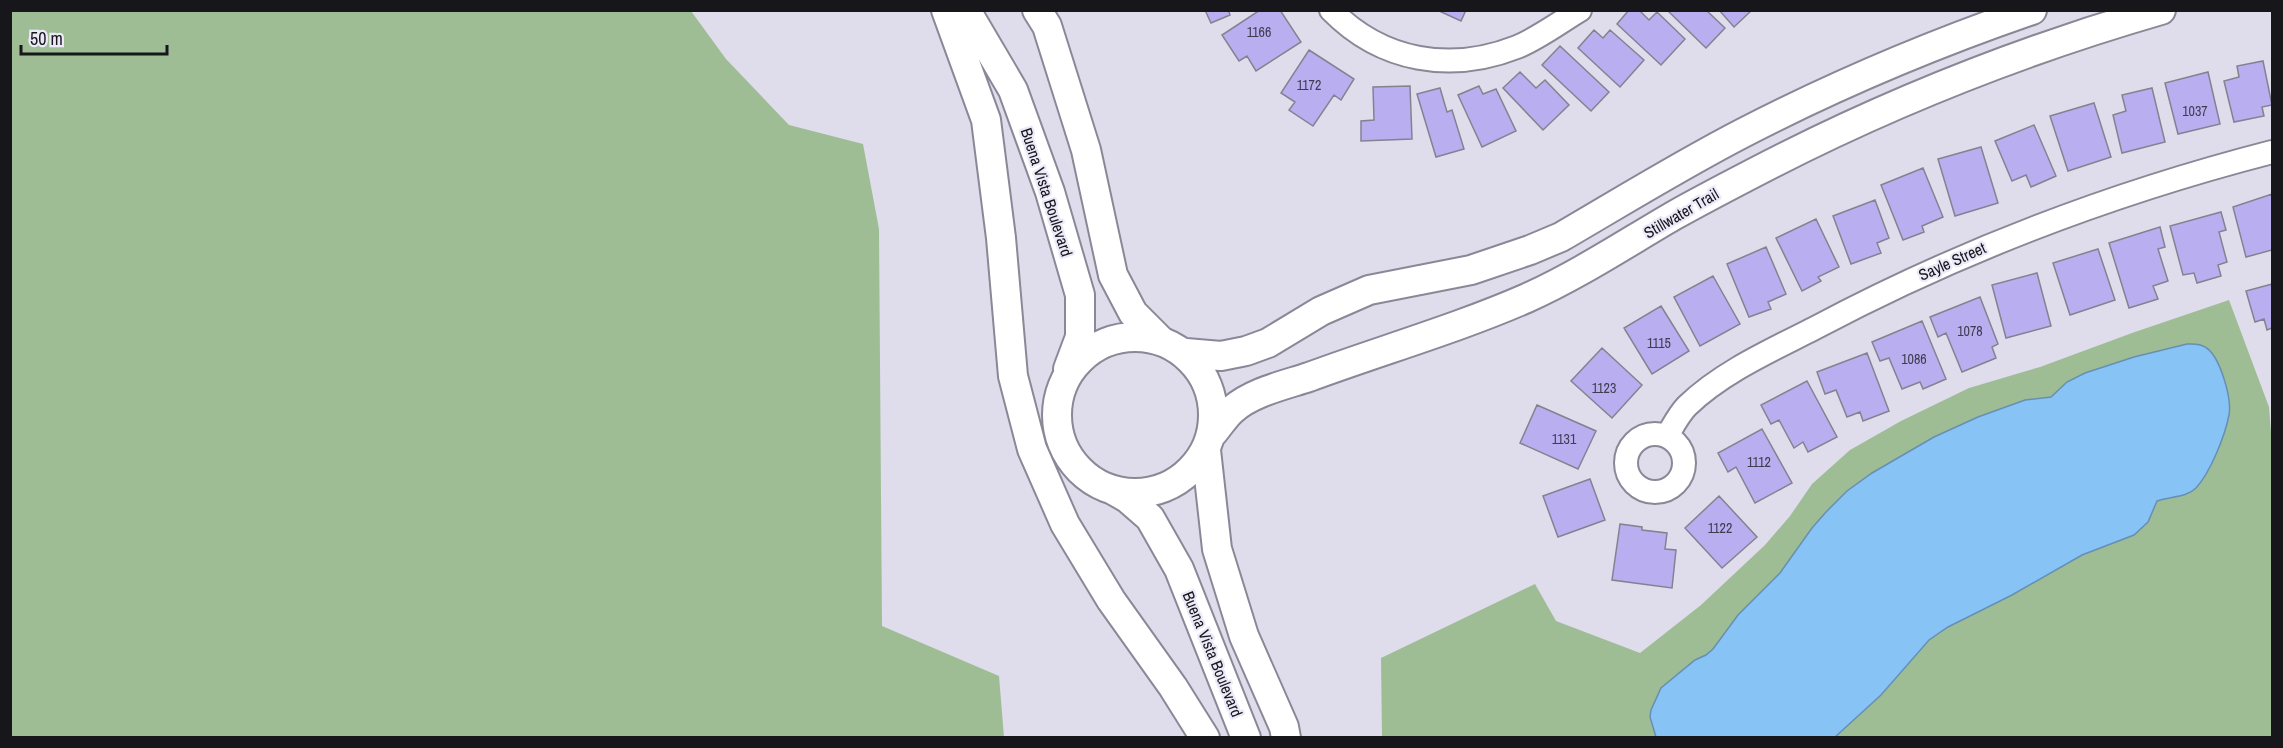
<svg xmlns="http://www.w3.org/2000/svg" width="2283" height="748" font-family="'Archivo Narrow',sans-serif">
<rect width="100%" height="100%" fill="#dfddec"/>
<path fill="#9ebd95" d="M10 11H691L726 59 789 125 863 144 879 229 882 626 999 676 1004 737H11Z
M2229 300 2269 407 2272 445V737H1382L1381 658 1535 584 1556 621 1640 653 1701 605 1765 545 1790 516 1812 484 1850 450 1901 421 1969 388 2040 367 2132 333Z"/>
<path fill="#88c3f5" stroke="#668fb4" stroke-width="1.5" d="M2187 344C2193 344 2199 343 2205 347 2220 355 2232 399 2229 415 2225 436 2210 473 2196 488 2186 498 2170 496 2157 501L2148 522 2134 535 2082 555 2012 595 1948 627 1929 640 1881 695 1835 737H1656L1650 717 1651 710 1661 688 1695 660 1706 655 1713 649 1738 615 1780 573 1812 528 1826 512 1847 491 1872 473 1934 437 1978 417 2025 400 2051 397 2067 382 2085 373 2134 357Z"/>
<path fill="#b8aef0" stroke="#848290" stroke-width="1.5" d="M1205 10H1232L1229 12 1230 15 1211 23Z
M1260 10H1280L1301 42 1256 71 1247 56 1239 61 1222 35Z
M1437 10H1466L1461 21Z
M1629 10H1639L1649 20 1657 12 1685 39 1661 65 1617 24Z
M1667 10H1706L1725 28 1706 48Z
M1719 10H1752L1734 27Z
M1594 30 1603 38 1610 30 1644 60 1620 87 1578 48Z
M1560 46 1609 92 1591 111 1542 65Z
M1309 50 1354 79 1341 100 1334 95 1313 126 1289 110 1295 102 1281 93Z
M2263 61 2272 105 2262 107 2264 116 2234 122 2224 81 2239 77 2237 66Z
M1520 72 1536 88 1545 80 1569 105 1543 130 1503 88Z
M2208 72 2220 124 2178 134 2165 83Z
M1410 86 1412 139 1361 141V121L1374 120 1373 87Z
M1479 86 1483 94 1496 89 1516 131 1482 147 1458 95Z
M1440 88 1447 112 1452 110 1464 149 1436 157 1417 94Z
M2152 88 2165 142 2122 153 2113 115 2126 111 2122 95Z
M2094 103 2111 157 2068 171 2050 116Z
M2034 125 2056 176 2031 187 2026 175 2012 181 1995 141Z
M1981 147 1998 203 1955 216 1938 159Z
M1923 168 1943 217 1922 226 1924 232 1903 240 1881 185Z
M2272 194V250L2246 257 2233 207Z
M1875 200 1889 238 1877 243 1881 253 1851 264 1833 216Z
M2221 212 2226 230 2219 232 2227 262 2218 265 2221 276 2197 283 2194 273 2183 275 2170 226Z
M1816 219 1839 267 1818 277 1821 281 1802 291 1776 238Z
M2160 227 2165 247 2158 249 2168 281 2153 286 2158 299 2129 308 2109 243Z
M1766 247 1786 294 1768 302 1771 309 1749 317 1727 264Z
M2098 249 2115 300 2070 315 2053 263Z
M2037 273 2051 326 2006 338 1992 285Z
M1713 276 1740 324 1700 346 1674 297Z
M2272 284V328L2267 330 2264 319 2255 322 2246 291Z
M1980 297 1998 344 1992 347 1996 358 1962 372 1946 333 1938 337 1930 317Z
M1661 306 1689 351 1652 374 1624 328Z
M1922 321 1946 379 1923 389 1920 382 1902 389 1889 358 1880 361 1872 342Z
M1602 348 1642 385 1612 418 1571 381Z
M1867 353 1889 411 1863 421 1860 412 1847 417 1836 390 1825 394 1817 372Z
M1807 381 1837 437 1808 452 1803 442 1794 448 1779 420 1771 424 1761 405Z
M1537 405 1596 431 1578 469 1520 443Z
M1762 429 1792 483 1755 503 1736 467 1728 472 1718 453Z
M1590 479 1605 520 1558 537 1543 496Z
M1719 496 1757 537 1722 568 1685 528Z
M1620 524 1642 527V530L1667 533 1665 549 1676 550 1672 588 1612 580Z"/>
<g fill="none" stroke-linecap="round" stroke-linejoin="round">
<g stroke="#8a8896" stroke-width="26">
<path id="minor" d="M1331 10C1382 62 1451 73 1517 47 1539 38 1560 22 1580 10
M1626 463a29 29 0 1 1 58 0a29 29 0 1 1-58 0Z
M1667 436C1673 426 1679 414 1687 406 1722 372 1772 350 1815 328 1960 251 2113 193 2272 152"/>
</g>
<g stroke="#8a8896" stroke-width="32">
<path id="major" d="M946 10 986 120 1001 238 1013 376 1032 449 1065 524 1111 600 1173 687 1205 738
M966 10 1013 90 1050 192 1080 295V337L1068 369
M1037 10 1047 26 1086 150 1113 275 1133 313 1160 340
M1057 415a78 78 0 1 1 156 0a78 78 0 1 1-156 0Z
M1186 353 1221 356 1246 351 1268 343 1321 311 1369 290 1471 270 1530 250 1561 237C1621 202 1681 165 1743 133 1836 85 1933 44 2032 10
M1212 434C1219 426 1225 416 1232 410 1252 392 1285 385 1309 377 1382 350 1456 329 1527 298 1578 275 1625 244 1673 216 1705 198 1738 181 1771 164 1896 100 2026 49 2161 10
M1206 450 1217 549 1244 636 1284 727 1286 738
M1113 490 1127 498 1150 518 1179 569 1246 738"/>
</g>
<use href="#minor" stroke="#fff" stroke-width="22"/>
<use href="#major" stroke="#fff" stroke-width="28"/>
</g>
<g text-anchor="middle" dominant-baseline="central" stroke-width="4.5" stroke-linejoin="round" paint-order="stroke">
<g font-size="14" fill="#3f3c50">
<text x="1259" y="32">1166</text>
<text x="1309" y="85">1172</text>
<text x="2195" y="111">1037</text>
<text x="1970" y="331">1078</text>
<text x="1659" y="343">1115</text>
<text x="1914" y="359">1086</text>
<text x="1604" y="388">1123</text>
<text x="1564" y="439">1131</text>
<text x="1759" y="462">1112</text>
<text x="1720" y="528">1122</text>
</g>
<g font-size="16" fill="#17161b" stroke="#eceaf9">
<text transform="translate(1047 192) rotate(72)">Buena Vista Boulevard</text>
<text transform="translate(1681 213) rotate(-30)">Stillwater Trail</text>
<text transform="translate(1952 261) rotate(-24)">Sayle Street</text>
<text transform="translate(1213 654) rotate(68)">Buena Vista Boulevard</text>
</g>
</g>
<rect width="2283" height="748" fill="none" stroke="#17161b" stroke-width="24"/>
<path d="M21 45v9h146v-9" fill="none" stroke="#17161b" stroke-width="3"/>
<text x="30" y="45" font-size="18" fill="#17161b" stroke="#eceaf9" stroke-width="4.5" paint-order="stroke">50 m</text>
</svg>
